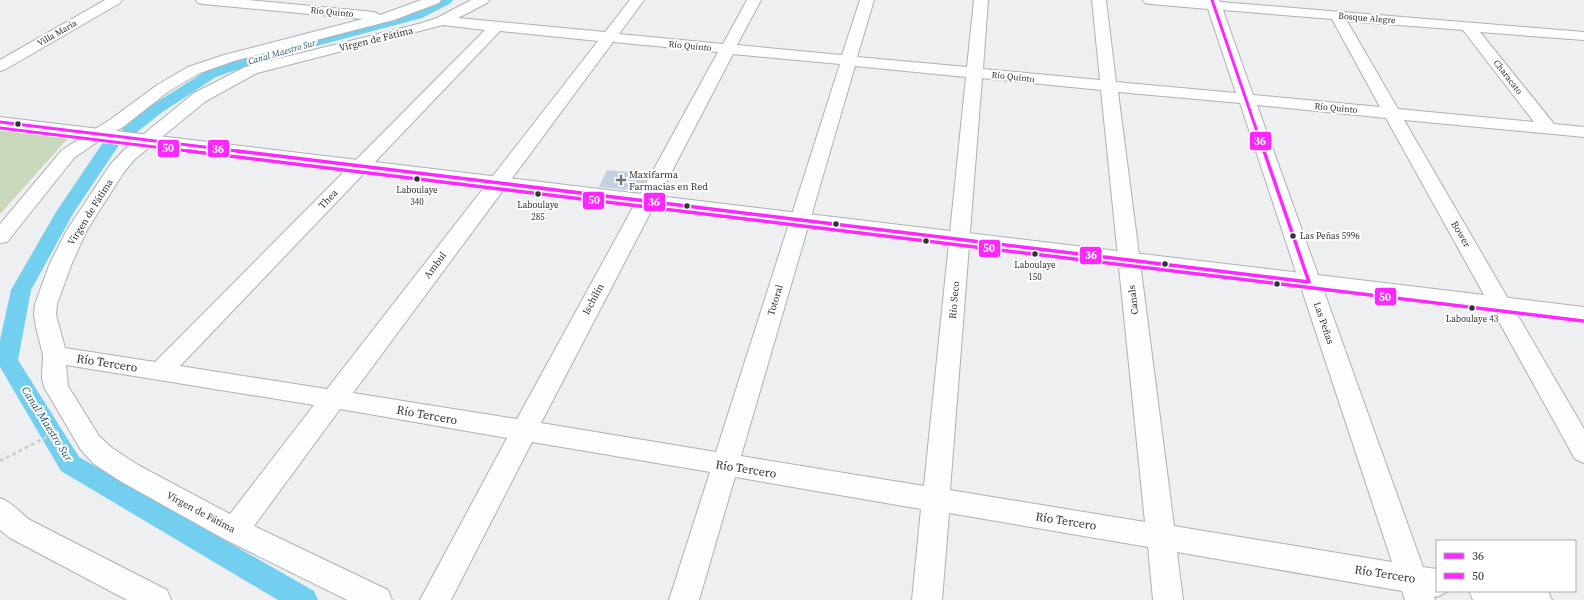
<svg xmlns="http://www.w3.org/2000/svg" width="1584" height="600" font-family="'Source Serif 4',serif">
<rect width="100%" height="100%" fill="#eeeff0"/>
<path fill="#c9d8bb" d="M0 129 69 137 0 214Z"/>
<g fill="none" stroke-linecap="round" stroke-linejoin="round">
<path fill="#73cfef" fill-rule="evenodd" d="M436 0H453L451 3 422 18 271 58 216 77 161 113 136 133 130 134 124 133 122 129 149 107 206 71 261 52 412 12Z
M110 140 116 141 119 145 74 212 31 290 18 360 79 457 314 591 318 600H278L61 471 0 367V340L11 290 56 212 104 141Z"/>
</g>
<path fill="#c3d0df" d="M607 170 649 174 645 183 627 190 599 187Z"/>
<g fill="none" stroke-linecap="round" stroke-linejoin="round">
<g stroke="#afb0b1" stroke-width="2">
<path id="minor" d="M105 0H122L120 3 6 69 0 71V60Z
M196 0H248L374 12 380 15 421 0H441L439 3 394 20 234 61 200 73 169 91 123 127 103 138 74 158 7 242 0 243V224L62 150 111 119 157 85 188 67 224 55 363 19 203 4 198 3Z
M471 0H489L487 3 458 18 605 32 630 0H644L619 34 723 44 747 0H761L737 45 842 55 860 0H874L857 57 967 67 974 0H988L983 69 1100 80 1092 0H1106L1116 82 1236 93 1208 9 1150 4 1145 3 1143 0H1219L1220 2 1584 32V40L1480 32 1554 124 1584 127V137L1404 120 1584 429V463L1575 459 1386 118 1257 105 1423 567 1437 569V591H1448L1437 597 1434 596 1435 600H1405L1402 591 1177 552 1183 600H1153L1148 547 949 513 942 600H912L921 509 735 477 699 600H669L710 472 532 442 451 600H420L507 438 340 409 254 526 388 590 392 600H347L224 539 120 481 94 464 81 450 44 387 42 378 43 355 36 327 34 315 35 304 50 263 67 230 110 165 123 151 194 93 245 67 422 23 437 18ZM1223 10 1332 19 1380 107 1253 95ZM1347 21 1463 30 1534 122 1398 109ZM443 25 485 30 155 362 65 348 56 315 57 304 72 263 87 230 124 172 135 159 206 101 257 73ZM500 31 598 41 327 389 180 366ZM613 42 718 52 517 419 353 393ZM733 54 840 64 716 452 541 423ZM855 66 966 77 924 486 741 456ZM982 78 1101 90 1145 522 950 490ZM1118 92 1240 103 1392 562 1174 526ZM66 365 314 405 230 514 138 465 112 448 99 436 68 386Z
M0 498C12 502 20 513 30 520L167 590 171 600H127L10 538 0 530Z
M1469 591H1548L1552 600H1473Z"/>
</g>
<g stroke="#afb0b1" stroke-width="2">
<path id="secondary" d="M0 117 1584 307V323L147 146 0 127Z"/>
</g>
<path stroke="#cdcdce" stroke-width="3" stroke-dasharray="3.5 3.5" stroke-linecap="butt" d="M0 461 58 431"/>
<use href="#minor" fill="#fcfdfd" fill-rule="evenodd"/>
<use href="#secondary" fill="#fcfdfd" fill-rule="evenodd"/>
<g stroke="#fff" stroke-width="5">
<path id="bus-1-far1" d="M1212 0 1264 152
M0 122 245 152"/>
</g>
<g stroke="#fff" stroke-width="6">
<path id="bus-1" d="M237 151 1309 282
M1264 151 1309 282"/>
</g>
<g stroke="#fff" stroke-width="5">
<path id="bus-2-far1" d="M0 128 196 152"/>
</g>
<g stroke="#fff" stroke-width="6">
<path id="bus-2" d="M188 151 1583 321"/>
</g>
<use href="#bus-1-far1" stroke="#fe27ff" stroke-width="3"/>
<use href="#bus-1" stroke="#fe27ff" stroke-width="3.5"/>
<use href="#bus-2-far1" stroke="#fe27ff" stroke-width="3"/>
<use href="#bus-2" stroke="#fe27ff" stroke-width="3.5"/>
</g>
<g fill="#313233" stroke="#fff" stroke-width="1.5">
<circle cx="18" cy="124" r="3.5"/>
<circle cx="417" cy="179" r="3.5"/>
<circle cx="538" cy="194" r="3.5"/>
<circle cx="687" cy="206" r="3.5"/>
<circle cx="836" cy="224" r="3.5"/>
<circle cx="1293" cy="236" r="3.5"/>
<circle cx="926" cy="241" r="3.5"/>
<circle cx="1035" cy="254" r="3.5"/>
<circle cx="1165" cy="264" r="3.5"/>
<circle cx="1277" cy="284" r="3.5"/>
<circle cx="1472" cy="308" r="3.5"/>
</g>
<path fill="#737475" stroke="#fff" stroke-width="1.5" d="M619 174h4v4h4v4h-4v4h-4v-4h-4v-4h4z"/>
<g text-anchor="middle" dominant-baseline="central" stroke-width="4" stroke-linejoin="round" paint-order="stroke">
<g font-size="9" fill="#313233" stroke="#fff">
<text transform="translate(332 12) rotate(5)">Río Quinto</text>
<text transform="translate(1367 18) rotate(5)">Bosque Alegre</text>
<text transform="translate(57 33) rotate(-30)">Villa María</text>
<text transform="translate(690 46) rotate(5)">Río Quinto</text>
<text transform="translate(1013 77) rotate(6)">Río Quinto</text>
<text transform="translate(1508 77) rotate(52)">Characato</text>
<text transform="translate(1336 108) rotate(5)">Río Quinto</text>
</g>
<g font-size="9" font-style="italic" fill="#1f5366" stroke="#fff">
<text transform="translate(282 52) rotate(-16)">Canal Maestro Sur</text>
</g>
<g font-size="9" fill="#313233" stroke="#fff">
<text x="417" y="190">Laboulaye<tspan x="417" dy="12">340</tspan></text>
<text x="538" y="205">Laboulaye<tspan x="538" dy="12">285</tspan></text>
<text x="1300" y="236" text-anchor="start">Las Peñas 5996</text>
<text x="1035" y="265">Laboulaye<tspan x="1035" dy="12">150</tspan></text>
<text x="1472" y="319">Laboulaye 43</text>
</g>
<g font-size="10" fill="#313233" stroke="#fff">
<text transform="translate(376 39) rotate(-14)">Virgen de Fátima</text>
<text transform="translate(328 199) rotate(-46)">Thea</text>
<text transform="translate(90 212) rotate(-58)">Virgen de Fátima</text>
<text transform="translate(1461 234) rotate(60)">Bower</text>
<text transform="translate(435 265) rotate(-53)">Ambul</text>
<text transform="translate(593 299) rotate(-62)">Ischilín</text>
<text transform="translate(775 300) rotate(-73)">Totoral</text>
<text transform="translate(954 300) rotate(-85)">Río Seco</text>
<text transform="translate(1133 300) rotate(-97)">Canals</text>
<text transform="translate(1324 323) rotate(71)">Las Peñas</text>
<text transform="translate(201 512) rotate(28)">Virgen de Fátima</text>
</g>
<g font-size="10" fill="#313233" stroke="#fff" text-anchor="start">
<text x="629" y="174">Maxifarma<tspan x="629" dy="12">Farmacias en Red</tspan></text>
</g>
<g font-size="11" font-style="italic" fill="#1f5366" stroke="#fff">
<text transform="translate(47 424) rotate(58)">Canal Maestro Sur</text>
</g>
<g font-size="12" fill="#313233" stroke="#fff">
<text transform="translate(107 363) rotate(9)">Río Tercero</text>
<text transform="translate(427 415) rotate(10)">Río Tercero</text>
<text transform="translate(746 469) rotate(9)">Río Tercero</text>
<text transform="translate(1066 521) rotate(9)">Río Tercero</text>
<text transform="translate(1385 574) rotate(9)">Río Tercero</text>
</g>
</g>
<g stroke="#fff" stroke-width="1.5">
<rect x="1249" y="131" width="23" height="20" rx="4" fill="#fe27ff"/>
<rect x="157" y="139" width="23" height="19" rx="4" fill="#fe27ff"/>
<rect x="207" y="139" width="23" height="19" rx="4" fill="#fe27ff"/>
<rect x="582" y="191" width="23" height="19" rx="4" fill="#fe27ff"/>
<rect x="643" y="192" width="23" height="20" rx="4" fill="#fe27ff"/>
<rect x="978" y="239" width="23" height="19" rx="4" fill="#fe27ff"/>
<rect x="1079" y="246" width="23" height="19" rx="4" fill="#fe27ff"/>
<rect x="1374" y="287" width="23" height="19" rx="4" fill="#fe27ff"/>
</g>
<g font-size="11" text-anchor="middle" font-weight="bold" fill="#fff">
<text x="1260" y="145">36</text>
<text x="168" y="152">50</text>
<text x="218" y="153">36</text>
<text x="594" y="204">50</text>
<text x="654" y="206">36</text>
<text x="989" y="252">50</text>
<text x="1091" y="259">36</text>
<text x="1385" y="301">50</text>
</g>
<rect x="1436" y="540" width="140" height="52" fill="#ffffff" stroke="#adadad"/>
<rect x="1444" y="553" width="20" height="6" fill="#fe27ff" stroke="#adadad"/>
<text x="1472" y="560" font-size="12" fill="#313233">36</text>
<rect x="1444" y="573" width="20" height="6" fill="#fe27ff" stroke="#adadad"/>
<text x="1472" y="580" font-size="12" fill="#313233">50</text>
</svg>
